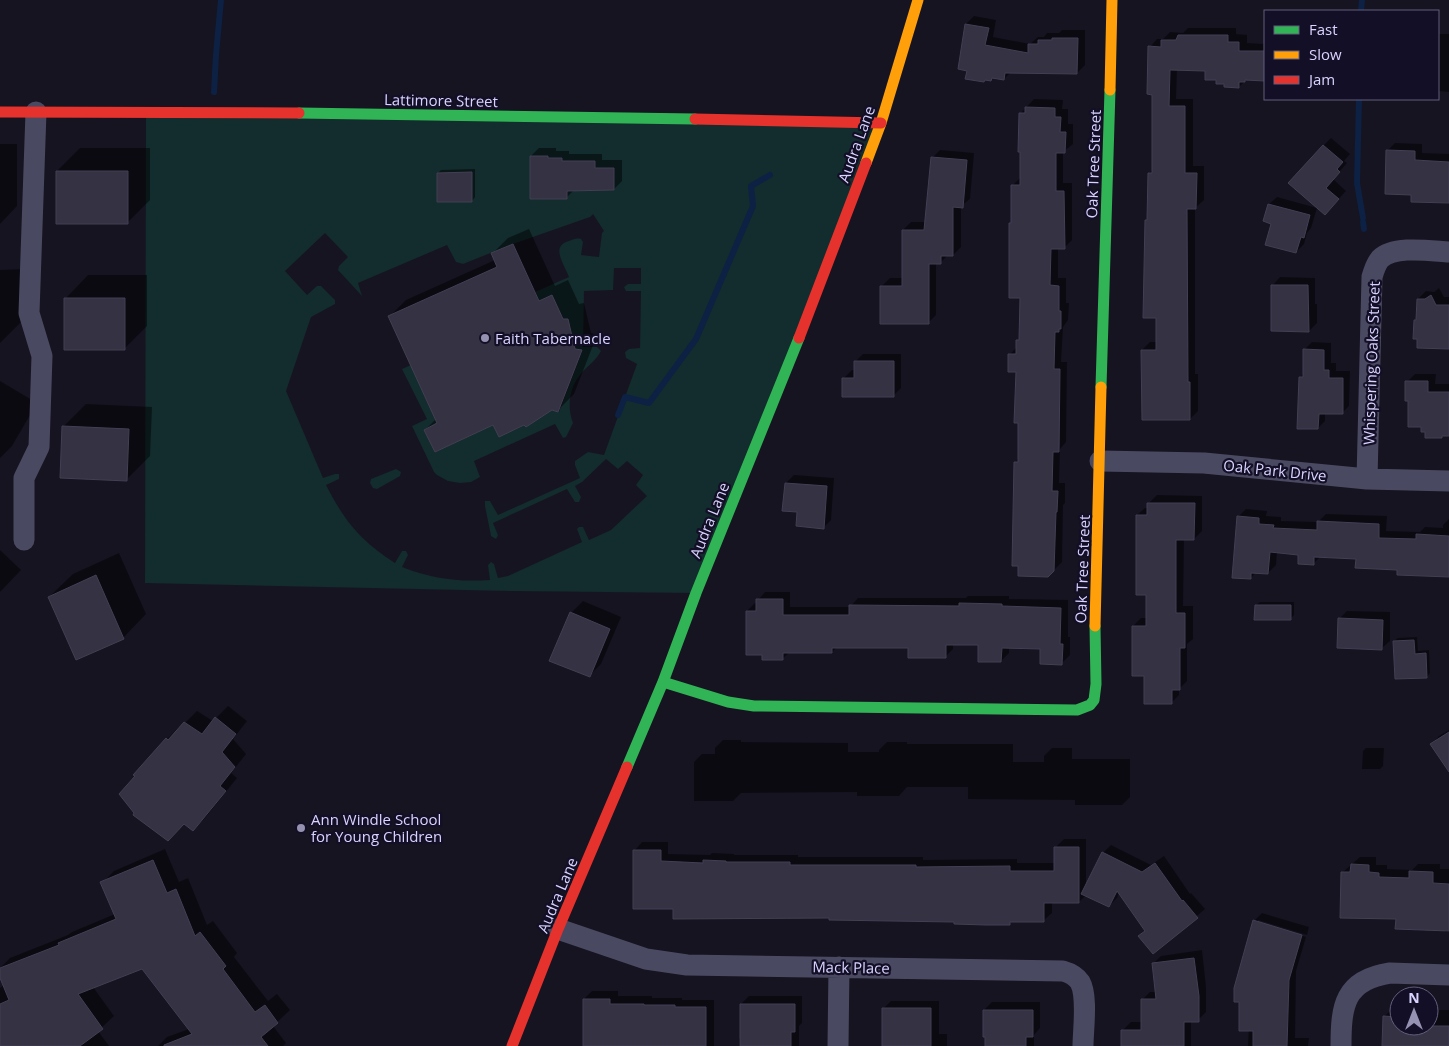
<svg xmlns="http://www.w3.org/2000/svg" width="1449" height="1046" font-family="'Open Sans',sans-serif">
<rect width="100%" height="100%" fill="#161421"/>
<path fill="#132c2d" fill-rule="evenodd" d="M146 111 881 123 696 593 511 591 145 583ZM530 156H548V158L595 168H614V190L567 191V199H530ZM437 173H472V202H437ZM593 214 604 231 602 233 599 257 581 255 583 242 581 239C576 238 574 239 569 241 550 246 564 264 569 277L535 292 539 301 552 295 563 319H568L575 349 582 351 559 412 552 410 526 427 522 423 521 427 499 436 493 425 435 452 424 430 437 423 411 365 402 369 427 419 412 426 434 472 437 475 448 481 460 483 471 482 480 477 474 461 555 424 563 438 566 437 573 423C567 408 569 388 580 375 586 367 596 361 601 351L597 347H583L584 291 613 290 614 268H641V284H628L624 287 626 291H641L640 348 629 349 625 352 626 358 637 364 604 455 588 452 575 461V465L580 478 498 515 490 501H485V506L491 536 496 539 498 535 493 523 567 489 575 502H579L581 497 575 486 582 482 606 459 618 469 627 461 643 475 636 485 647 496 611 530 589 540 583 527H579L577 529 582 542 508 576 498 578 494 564 491 562 488 565 490 580C458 582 433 579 402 567L408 555 406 551H402L395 563C361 541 345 522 326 485L339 479V474H335L323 478 286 391 311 317 335 304V300L321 286H317L307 295 285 271 325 233 348 257 339 266 338 270 362 296 358 283 447 245 456 262 463 264 513 244 590 217Z
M396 469 401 472 400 476 377 489 373 488 370 483 371 479Z"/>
<path fill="#0007" d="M974 16 996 20 993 37 1030 44 1038 37H1044L1047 33H1059L1062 30H1085V65L1077 73 1011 72 1004 79 993 77 991 80 968 70 960 68 966 24Z
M1188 28H1236V34L1247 35V43L1263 44 1265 42V79H1247L1239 87 1218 79 1206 70 1177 69 1176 99H1193V166H1204V200L1195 208V374H1198V411L1190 419 1142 350 1150 342H1157V317L1146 220 1149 218V173L1154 169V93L1150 47 1157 39H1163L1170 32 1183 33Z
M1438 34H1449V92L1438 91Z
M1034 99 1063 100 1062 109H1068V124H1073V144L1063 152V183H1072V240L1064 248H1058V278H1066V303H1069L1068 320 1063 327 1061 362H1067L1066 442 1060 449 1059 483H1065V503L1063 505 1062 562 1054 570 1019 565 1015 463 1019 458 1017 370 1010 354 1017 347V341L1021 337V297L1012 222 1013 185 1021 177 1020 114Z
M1331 138 1350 154 1344 161 1347 163 1333 179 1346 191 1325 213 1323 146Z
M1395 143 1422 144V153L1449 154V202L1412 194 1387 151Z
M0 144H17V206L0 224Z
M80 148H150V200L127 223 57 171Z
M539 148H556V151H569V154H602V160H622V181L614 189H575L567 197 531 156Z
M940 150 974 153 970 199 961 206V247L953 255H948L940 263H936V315L928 323 882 286 890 278H903V230L911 222H926L932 158Z
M475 169V197L472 201 438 173 441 170Z
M1277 197 1317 208 1311 228 1307 233 1304 244 1296 252 1273 223 1269 204Z
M529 229 555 286 568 280 579 304 584 303 591 333 597 335 574 394 558 410 552 408 524 424 494 423 425 430 437 418 390 316 406 300 495 260 492 254 508 238Z
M24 269V319L0 343V270Z
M88 275H147V326L124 349 65 299Z
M1280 277 1315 278V304H1317V323L1309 331 1273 285Z
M1439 288 1444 297H1449V348L1415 320 1418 318V299L1426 291 1434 292Z
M1312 342 1331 343V363H1336V371H1350L1349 406 1342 413H1325V421L1318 428 1300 378 1304 373 1305 349Z
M863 354H901V388L893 396 844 378 852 370H855V362Z
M1415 374H1436L1435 384H1449V435H1443L1441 437 1427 431 1423 426 1409 399 1407 382Z
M0 381 37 403 12 446 0 458Z
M86 404 152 407 150 456 127 479 63 427Z
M794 475 834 478 831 520 823 528 786 483Z
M1157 495 1202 496V531L1194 539H1184L1183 606H1193V639L1187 644V681L1179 689V695L1171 703 1145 675 1133 626 1141 618H1148V594L1137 515 1145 508H1149V503Z
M1246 509 1267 511 1266 516 1281 517V521L1318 522 1326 514 1387 516 1386 531 1420 532 1425 527 1443 528V525L1449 519V576L1398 569 1357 558 1321 556 1313 564 1300 554 1277 552 1276 565 1268 573 1256 572 1251 578 1238 517Z
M0 550 21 570 0 592Z
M119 553 146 614 123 638 49 597 73 574Z
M765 592H790V607H850L858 598H966L968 596H1009V599L1068 600V637H1070V655L1062 663 1041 647H1009V653L1001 661 980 644H953V649L945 657 909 647H837L832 652H790L782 659 763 653 747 611 755 603H758V600Z
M583 601 621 617 601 664 589 676 571 613Z
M1260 602H1294V615L1290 619 1256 605Z
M1347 611 1390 612V641L1382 648 1339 619Z
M1417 637 1418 651 1429 650 1430 673 1427 677 1394 641 1398 638Z
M228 706 247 721 233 739 246 754 231 773 237 778 205 818 193 830 135 775 167 739 179 727 180 728 197 711 213 721Z
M1449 730V770L1432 744 1439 736Z
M723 740H741V742L848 743V752H879V750L887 742H907V744H1013V762H1044V756L1052 748H1072V759H1130V797L1122 805H1075V800L968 799V787H907L899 796H857V792L741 793 733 801H694V762L702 754H715V748Z
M1366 748H1384L1383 766 1380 769H1362L1363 751Z
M1064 839H1086V886L1103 853 1111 845 1151 865 1164 856 1190 894 1191 893 1205 909 1153 953 1140 936 1146 930 1119 892 1117 898 1109 906 1086 895 1079 902H1052V913L1044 920H1013L1010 923 831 917 674 908 635 850 642 842H668V854L710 855 712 853 734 854V855H798V857H923V860L1017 859V863H1056V847Z
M165 849 179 882 188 878 207 925 213 921 237 953 234 957 268 1001 277 994 290 1010 273 1026 286 1043 283 1046H158L167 1037 189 1029 143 967 93 987 114 1016 98 1031 109 1046H0V988L4 985 0 975V968L10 958 68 935 72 932 115 914 102 883 114 871Z
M1360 857H1376V865H1387V869L1412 870 1418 864H1440V869H1449V932H1445L1446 929 1397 918 1343 872Z
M1262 913 1309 927 1307 935 1258 920V923L1306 937 1296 971 1295 1038H1309L1308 1046H1248L1254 921Z
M1202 950 1206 987V1012L1198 1020H1191V1046H1123V1030L1131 1022H1142V1000L1150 992H1157L1153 964 1161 956Z
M592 991H618V996H652V998H682V1000H714V1046H584V999Z
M749 996H802V1023L799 1026V1046H739V1039L741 1037V1004Z
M891 1001H939V1034H947V1046H883V1009Z
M992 1002H1040V1028L1034 1035V1046H987L984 1010Z
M1392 1009H1399V1026H1429V1010H1449V1046H1384V1017Z"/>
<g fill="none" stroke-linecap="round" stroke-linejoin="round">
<path stroke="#0d2144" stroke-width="6" d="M1361 11 1362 0
M214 92 216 55 221 0
M1359 99 1357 183 1363 218
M1363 222 1364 229
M618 415 625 397 649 403 696 339 753 206 751 186 770 175"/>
</g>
<path fill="#343243" stroke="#433f54" d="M965 24 989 28 985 45 1028 53V44H1038V40H1052V38H1078L1077 74 1005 73 1004 80 992 78 991 81 985 80 984 82 965 79 967 71 958 69Z
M1178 35H1228V42H1239V51H1265V81L1245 80V82H1239V88L1224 87V84H1216V80H1205V71L1170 70 1169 106H1185V173H1197L1196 209H1187L1188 382H1190V420H1142L1141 350H1156V318H1143L1145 220H1147L1148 173H1152V95L1147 94 1148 46 1161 47V40H1176Z
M1025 107 1055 108V117H1061L1060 132H1066L1065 153H1056V191H1064L1065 249H1051L1050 285 1059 286V311H1061V329H1059V332H1055L1054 369H1060L1059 452H1053L1052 491H1058L1057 512H1056L1054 571 1048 577 1018 576V566H1012L1014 462H1018V423H1014L1016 372H1008V354H1016V340H1019L1020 298H1009V223H1011V185H1020V152H1018L1019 113H1025Z
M1323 145 1343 162 1337 169 1340 172 1326 188 1339 199 1325 215 1288 183Z
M1386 150 1415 151V160L1449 162V203L1411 202V195L1385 194Z
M530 156H548V158H562V161H595V168H614V190L567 191V199H530Z
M931 157 967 160 963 208 953 207V256H941V264H929V324H880V286H902V230H924Z
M56 171H128V224H56Z
M472 172V202H437V173Z
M1268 204 1310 215 1304 238 1301 237 1296 253 1265 245 1271 224 1263 221Z
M513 244 539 301 552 295 563 319H568L575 349 582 350 558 412 552 410 526 427 524 425 499 437 493 425 435 452 424 430 437 423 388 316 497 267 491 253Z
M1271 285H1308L1309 332 1271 331Z
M1431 295 1436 305H1449V349L1417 348V339H1413L1414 320H1416L1417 299H1425Z
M64 298H125V350H64Z
M1303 349 1324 350V370H1329V378H1343V414H1319L1318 429H1297L1299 377H1303Z
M854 361H894V397H842V378H854Z
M1405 381H1428V392H1449V436H1442V438H1425V432H1421V427H1408V401H1405Z
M62 426 129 429 127 481 60 478Z
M785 483 827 486 824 529 796 526 797 512 782 511Z
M1147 503H1195L1194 540H1176V613H1185V648H1180V690H1172V704H1144V676H1132V626H1146V595H1136V515H1147Z
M1237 516 1259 518V524L1274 525 1273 528 1317 530V521L1379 524V538L1416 539V534L1449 536V577L1397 575V570L1355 568 1356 559 1314 557V565L1298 564V555L1270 552 1268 574 1251 573V579L1232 578Z
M96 575 124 639 76 660 48 597Z
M756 599H783V615H849V605L959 606V603L1002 604V606L1061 608 1060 644H1063L1062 665 1040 664V649L1002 648 1001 662H978V645H946V658H908V648H832V653H783V660H762V655H746V611H756Z
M1255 605H1291V620H1254Z
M570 612 610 629 590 677 549 661Z
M1338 618 1383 620 1382 650 1337 648Z
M1414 640 1415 654 1426 653 1427 678 1395 679 1393 641Z
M215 717 236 734 222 752 235 767 220 786 226 791 193 831 184 824 168 841 133 815 134 813 119 794 135 776 133 775 166 738 168 740 184 722 202 734Z
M1449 732V772L1430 744Z
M1054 847H1079V903H1044V922H1010V925H986L954 924V922L829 920V918L673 919V909H633V850H661V861L703 863V860L726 861V862H790V865H916V867L1010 866V871H1054Z
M1102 852 1142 872 1155 863 1182 901 1183 900 1198 918 1153 954 1138 936 1145 931 1117 891 1109 907 1081 894Z
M153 860 167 893 176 889 195 936 200 932 226 966 223 969 255 1012 265 1005 278 1023 261 1037 268 1046H164V1045L192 1034 142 969 78 994 103 1029 80 1046H0V1004L9 1000 0 978V968L59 945 58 943 116 919 100 882Z
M1351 864 1369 865V872L1379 873V877L1409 878V871L1433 872V883L1449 884V931L1395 929 1396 919 1340 918 1341 872H1350Z
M1253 920 1302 935 1289 980 1287 1046H1253V1031H1239V1002H1234V988Z
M1194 958 1199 996V1022H1184V1046H1121V1030H1141V999H1156L1152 963Z
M583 999H610V1004H644V1005H675V1007H706V1046H583Z
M740 1004H795V1032H791V1046H740Z
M882 1008H931V1046H882Z
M983 1010H1033V1037H1026V1046H985V1037H983Z
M1383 1016 1399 1017V1026H1449V1046H1382Z"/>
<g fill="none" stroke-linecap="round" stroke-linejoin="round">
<path stroke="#4a4962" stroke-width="21" d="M1100 461 1204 463 1367 479 1449 481
M1367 479 1372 277C1374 270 1376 264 1380 259 1394 245 1431 251 1449 252
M24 540V478L39 447 42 356 29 313 36 112
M558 929 646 959 687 965 1063 971C1070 973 1076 976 1080 982 1088 996 1083 1030 1083 1046
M838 1046 839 967
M1341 1046C1341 1006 1344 980 1390 973L1449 975"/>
<path stroke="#30b455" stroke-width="11" d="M299 113 695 119
M1101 387 1110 90
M663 682 728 702 754 706 1077 710 1090 705 1094 700 1096 684 1095 626
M627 767 663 682 696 593 799 338"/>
<path stroke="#ff9f0a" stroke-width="11" d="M1110 90 1112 0
M866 163 881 123 918 0
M1095 626 1101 387"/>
<path stroke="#e5322d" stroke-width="11" d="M0 112 299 113
M695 119 881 123
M799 338 866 163
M512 1046 558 929 627 767"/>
</g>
<g fill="#9591b1" stroke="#130f26" stroke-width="2">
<circle cx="485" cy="338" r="5"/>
<circle cx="301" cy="828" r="5"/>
</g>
<g text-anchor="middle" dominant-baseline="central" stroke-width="4.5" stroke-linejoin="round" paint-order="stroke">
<g font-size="15" fill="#d9d4ff" stroke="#130f26">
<text transform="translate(441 100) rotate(1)">Lattimore Street</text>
<text transform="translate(856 144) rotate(-70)">Audra Lane</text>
<text transform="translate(1093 164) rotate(-88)">Oak Tree Street</text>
<text transform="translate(1371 363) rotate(-88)">Whispering Oaks Street</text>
<text transform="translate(1275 470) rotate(6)">Oak Park Drive</text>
<text transform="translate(709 520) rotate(-68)">Audra Lane</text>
<text transform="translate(1082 569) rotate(-88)">Oak Tree Street</text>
<text transform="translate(557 895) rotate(-67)">Audra Lane</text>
<text transform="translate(851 967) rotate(1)">Mack Place</text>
</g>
<g font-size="15" fill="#d9d4ff" stroke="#130f26" text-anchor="start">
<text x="495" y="338">Faith Tabernacle</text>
<text x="311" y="819">Ann Windle School<tspan x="311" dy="17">for Young Children</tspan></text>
</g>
</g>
<rect x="1264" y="10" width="175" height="90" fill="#130f26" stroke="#625e7d"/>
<rect x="1274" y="26" width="25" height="8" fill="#30b455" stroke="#625e7d"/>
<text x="1309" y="35" font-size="15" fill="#d9d4ff">Fast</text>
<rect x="1274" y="51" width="25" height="8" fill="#ff9f0a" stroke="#625e7d"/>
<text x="1309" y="60" font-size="15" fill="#d9d4ff">Slow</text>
<rect x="1274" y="76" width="25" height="8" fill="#e5322d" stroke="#625e7d"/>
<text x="1309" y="85" font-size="15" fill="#d9d4ff">Jam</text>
<g transform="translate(1414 1011)"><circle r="24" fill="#130f26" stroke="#625e7d"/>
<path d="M0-4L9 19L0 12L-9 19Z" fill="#9591b1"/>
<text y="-8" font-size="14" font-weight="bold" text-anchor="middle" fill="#d9d4ff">N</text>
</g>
</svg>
